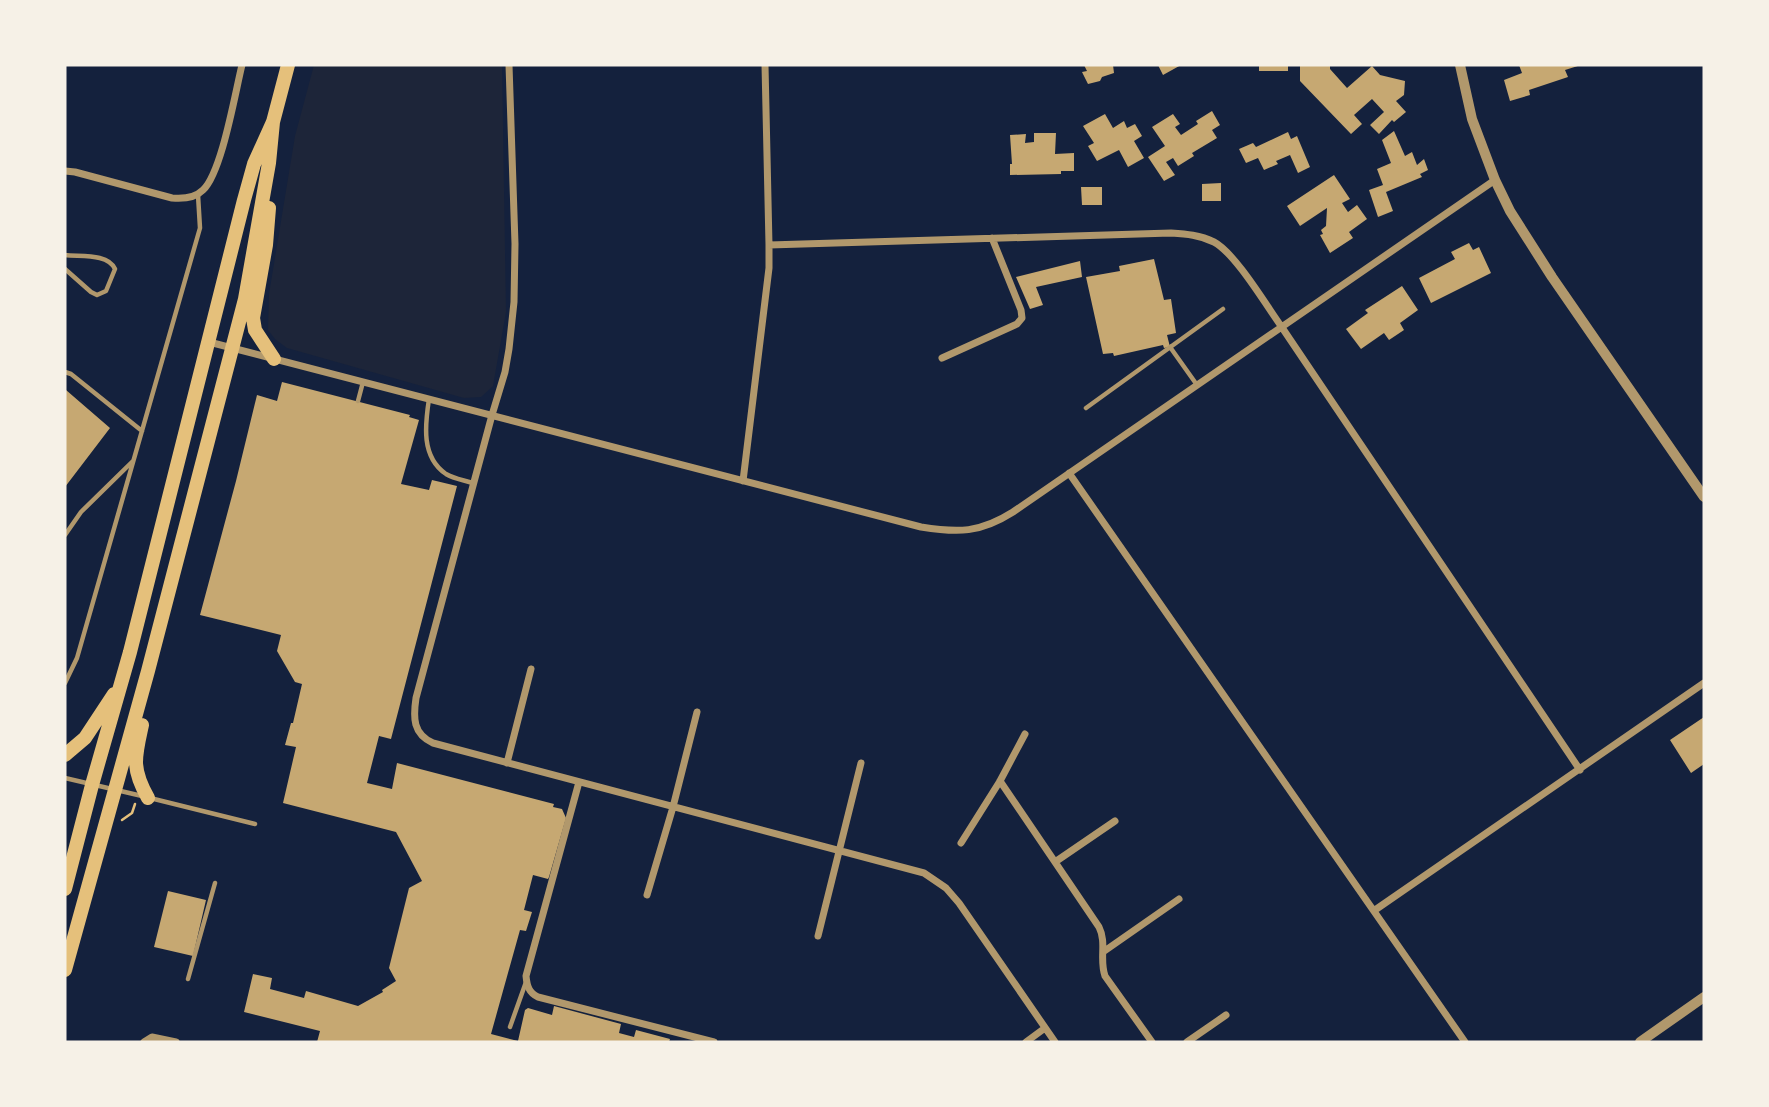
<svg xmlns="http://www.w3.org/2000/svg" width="1769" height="1107" font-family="'DM Sans',sans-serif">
<rect width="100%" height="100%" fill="#14213d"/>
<path fill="#1d2539" d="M314 65H502L506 312 493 386 481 397 464 398 287 348 275 339 268 330 269 294 295 136Z"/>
<path fill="#c6a872" d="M1084 65H1113L1114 73 1102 77 1100 81 1088 84 1082 72 1087 71Z
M1158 65H1181L1163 75Z
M1259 65H1288V71H1259Z
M1300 65H1330V69L1347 88 1372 66 1380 75 1405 81 1404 95 1396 101 1406 112 1394 122 1392 120 1379 134 1370 125 1384 112 1372 99 1354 115 1362 124 1351 134 1300 81Z
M1519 65H1581L1565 70 1568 77 1529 90 1530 95 1510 101 1504 80 1522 73Z
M1212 111 1220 125 1212 130 1217 138 1192 153 1194 156 1178 166 1173 158 1166 162 1175 175 1164 181 1148 157 1165 146 1152 127 1173 114 1180 124 1175 127 1181 135 1198 124 1196 121Z
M1105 114 1113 128 1124 121 1127 128 1135 124 1142 136 1134 141 1144 158 1128 167 1119 150 1097 161 1088 146 1094 143 1083 126Z
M1394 131 1405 156 1412 152 1417 165 1424 159 1428 170 1420 174 1422 177 1386 192 1393 211 1378 217 1369 190 1383 185 1377 169 1391 163 1382 140Z
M1288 132 1291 139 1297 136 1310 167 1298 173 1290 155 1276 161 1278 164 1264 170 1258 158 1246 163 1239 149 1253 143 1256 147Z
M1034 133H1056L1055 154 1074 153V171H1061V174L1010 175V164H1012L1010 135 1026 134 1025 143 1034 142Z
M1334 175 1350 199 1342 203 1348 212 1357 205 1367 219 1349 232 1353 238 1330 253 1320 235 1323 234 1321 230 1326 226 1327 208 1300 226 1287 206Z
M1221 183V201H1202V184Z
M1081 187H1102V205H1082Z
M1469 243 1473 250 1479 247 1491 273 1431 303 1419 278 1455 259 1451 252Z
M1154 259 1164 300 1171 299 1176 333 1167 335 1170 347 1164 348 1163 345 1114 356 1113 353 1103 354 1086 277 1120 271 1119 266Z
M1080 261 1082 277 1036 287 1043 305 1030 309 1016 277Z
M1402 286 1418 310 1400 323 1404 330 1389 340 1384 333 1361 349 1346 329 1368 313 1365 310Z
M282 382 410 415 409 417 419 420 401 484 429 490 432 480 457 486 391 739 379 736 367 783 392 789 397 763 554 804 553 807 562 809 566 818 549 877 548 879 533 875 524 910 532 912 526 931 520 930 491 1034 518 1041 525 1010 528 1008 552 1015 554 1006 621 1024 619 1033 634 1037 636 1030 670 1039 669 1042H317L320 1031 244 1012 253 974 272 978 270 989 304 998 306 991 358 1006 383 992 382 990 396 981 389 968 409 888 422 881 396 832 283 803 296 747 285 745 291 723H293L302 684 295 682 277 651 281 635 200 615 236 481 257 395 277 401Z
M66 390 110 428 65 487V392Z
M1704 717V764L1691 773 1670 740Z
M168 891 206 900 193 956 154 947Z"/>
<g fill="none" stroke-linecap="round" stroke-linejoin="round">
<path stroke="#e5c07b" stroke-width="2.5" d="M122 820 132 813 135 804"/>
<path stroke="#b1986c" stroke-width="4.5" d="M65 255C80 257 108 253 115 269L106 291 97 295 91 292 65 269
M1170 347 1197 385
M65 372 71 374 142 431
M429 399C425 425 421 457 446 474 454 479 464 480 473 483
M358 401 363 382
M1086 408 1223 309
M65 535 81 512 133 461
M65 683 77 658 200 228 198 195
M65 778 142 796
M150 798 255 824
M188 979 215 883
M510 1027 526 982"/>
<path stroke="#b1986c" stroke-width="7" d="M509 65 515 244 514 302 509 349 505 372 492 415 416 698C413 718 413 734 433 743L924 873 946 888 959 903 1055 1042
M65 171 75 172 172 198C183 199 195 198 203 190 222 172 235 93 242 65
M769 245 1171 233C1186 234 1200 235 1214 242 1235 253 1266 305 1281 326L1580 770
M209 342 921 527C958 533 980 533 1013 512L1495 180
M942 358 1017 324 1022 318 1021 310 992 238
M1069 473 1465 1042
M743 481 769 268V245L765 65
M507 763 531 669
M1000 781 1099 927C1107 943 1099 959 1105 976L1152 1042
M579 782 526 976C527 986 529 993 538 997L714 1042
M961 843 1000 781 1025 734
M1055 862 1115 821
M647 895 673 807 697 712
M1375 910 1704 683
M818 936 861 763
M1103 952 1179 899
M144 1042 152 1037 176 1042
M1026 1042 1045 1028
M1187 1042 1226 1015"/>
<path stroke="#b1986c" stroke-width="10" d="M1460 65 1472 119 1495 180 1510 211 1552 277 1704 497
M1640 1042 1704 997"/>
<path stroke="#e5c07b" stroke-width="14" d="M269 208 266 245 253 318 255 330 274 359
M142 725C135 757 131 768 148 798
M65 755 85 738 114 694
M65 889 92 785 130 652 244 200 254 164 273 122 288 65
M65 970 148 671 245 299 269 163 273 122"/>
</g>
<rect width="1769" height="1107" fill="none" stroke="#f6f1e7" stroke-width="133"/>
</svg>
